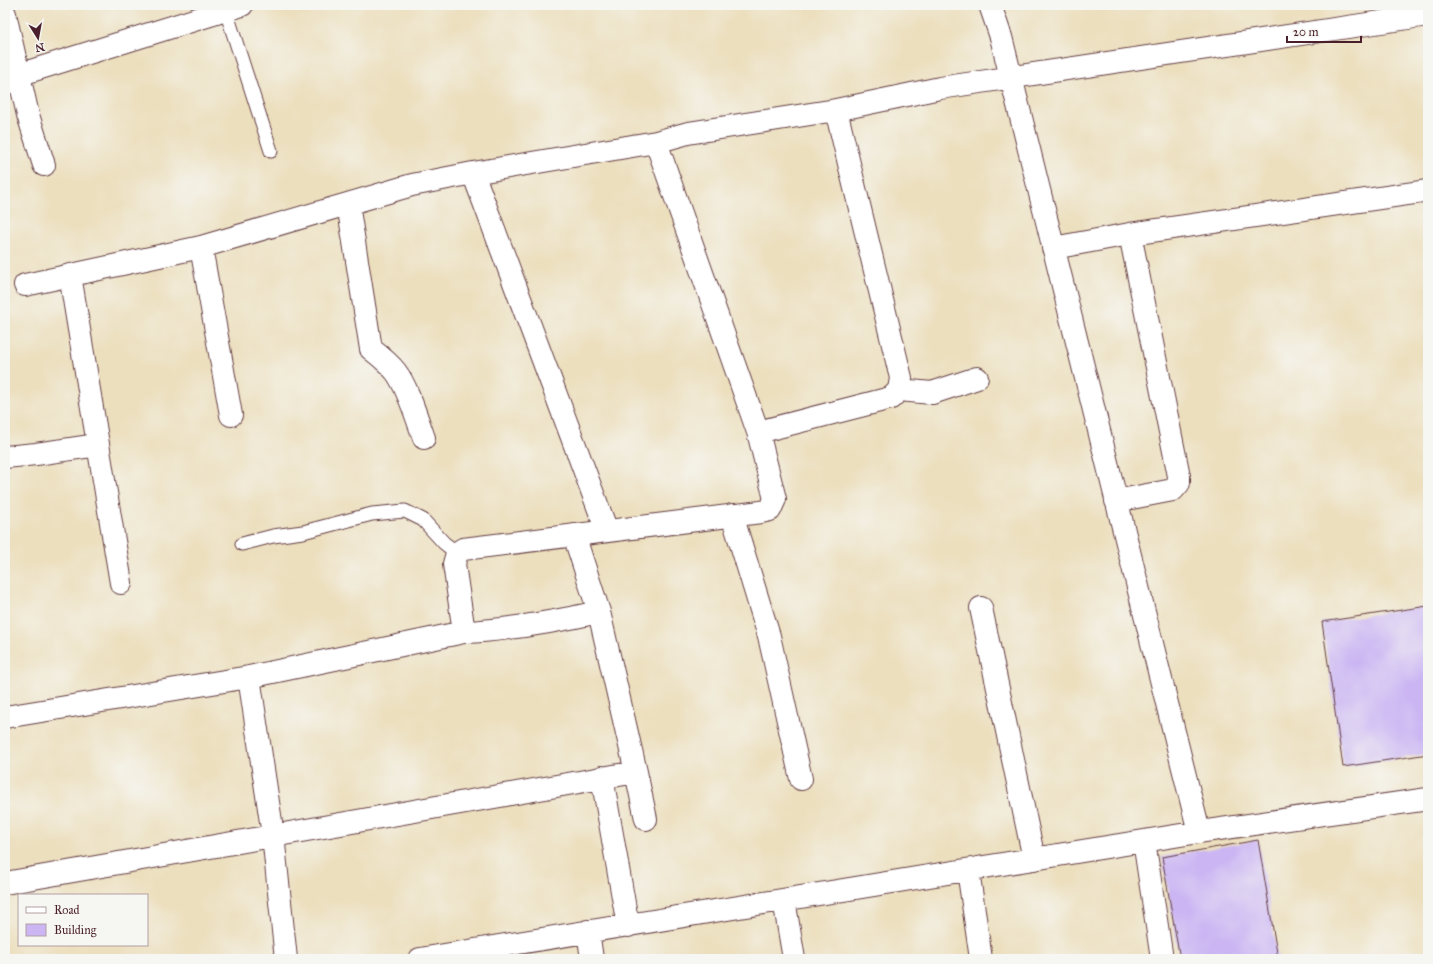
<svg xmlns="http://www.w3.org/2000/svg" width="1433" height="964" font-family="'IM FELL Great Primer',serif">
<rect width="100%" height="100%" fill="#f6f6f2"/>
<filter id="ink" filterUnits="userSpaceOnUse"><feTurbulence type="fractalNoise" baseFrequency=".025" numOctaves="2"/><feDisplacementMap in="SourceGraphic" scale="8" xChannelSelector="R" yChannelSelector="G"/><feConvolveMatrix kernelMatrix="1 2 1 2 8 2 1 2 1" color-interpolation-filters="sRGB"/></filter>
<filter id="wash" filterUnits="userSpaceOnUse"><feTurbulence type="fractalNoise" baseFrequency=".012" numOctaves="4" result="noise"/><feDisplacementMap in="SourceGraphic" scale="16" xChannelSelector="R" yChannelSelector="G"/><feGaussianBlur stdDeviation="0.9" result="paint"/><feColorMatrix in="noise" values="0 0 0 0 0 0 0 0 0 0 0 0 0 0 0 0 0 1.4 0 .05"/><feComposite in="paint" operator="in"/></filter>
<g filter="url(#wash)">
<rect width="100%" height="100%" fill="#ecdfbe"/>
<g id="blocks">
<path fill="#cbb6f3" d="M1428 606V754L1343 767 1322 622Z
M1258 840 1278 959H1180L1162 857Z"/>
</g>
</g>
<g filter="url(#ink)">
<use href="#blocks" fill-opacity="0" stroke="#623c41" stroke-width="1"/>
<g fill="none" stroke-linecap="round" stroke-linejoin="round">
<g stroke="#623c41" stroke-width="15">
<path id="lane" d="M226 11 271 151
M242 544 273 536 303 532 372 514 405 511 423 520 444 543 457 553"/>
</g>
<g stroke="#623c41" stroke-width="24">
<path id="street" d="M990 5 1001 37 1199 832
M5 14 28 115 44 165
M5 77 18 75 242 5
M473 173 607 531
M348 204 371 349C380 356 389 363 396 372 408 388 417 419 424 438
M201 247 231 415
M1053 248 1130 234 1428 191
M70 275 121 583
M25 285 201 247 412 185 473 173 656 142 688 133 836 110 940 88 1428 15
M899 390 932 393 977 378
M758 432 891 398 899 390 901 378 836 110
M5 457 36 454 98 445
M1116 501 1173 490 1179 483V476L1130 234
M732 515 769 636 801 779
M981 608 1034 859
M464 632 454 564 457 553 463 549 761 512 770 510 775 499 758 432 656 142
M249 677 273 835 286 959
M5 717 249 677 464 632C509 630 554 622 599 612L574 535
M636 772 646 819
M602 777 628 926
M1144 841 1162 959
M968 870 981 959
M5 883 636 772 599 612
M784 900 794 959
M588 931 592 959
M420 959 1199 832 1428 799"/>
</g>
<use href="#lane" stroke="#fff" stroke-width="13"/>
<use href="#street" stroke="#fff" stroke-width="22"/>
</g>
</g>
<rect width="1433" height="964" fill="none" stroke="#f6f6f2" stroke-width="20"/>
<rect x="18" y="894" width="130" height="52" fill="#f6f6f2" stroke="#b1a0a2"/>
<rect x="26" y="907" width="20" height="6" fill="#ffffff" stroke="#b1a0a2"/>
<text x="54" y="914" font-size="12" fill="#4a1f2b">Road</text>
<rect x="26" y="924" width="20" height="12" fill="#cbb6f3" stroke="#b1a0a2"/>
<text x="54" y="934" font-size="12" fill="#4a1f2b">Building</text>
<g transform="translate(38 38) rotate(169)" stroke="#f6f6f2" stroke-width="3" paint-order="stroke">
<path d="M0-3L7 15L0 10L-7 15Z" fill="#4a1f2b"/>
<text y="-6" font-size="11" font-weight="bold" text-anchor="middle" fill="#4a1f2b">N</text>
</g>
<path d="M1287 36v6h74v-6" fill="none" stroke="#4a1f2b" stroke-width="2"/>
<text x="1293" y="36" font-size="12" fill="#4a1f2b" stroke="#f6f6f2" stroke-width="3" paint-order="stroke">20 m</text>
</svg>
